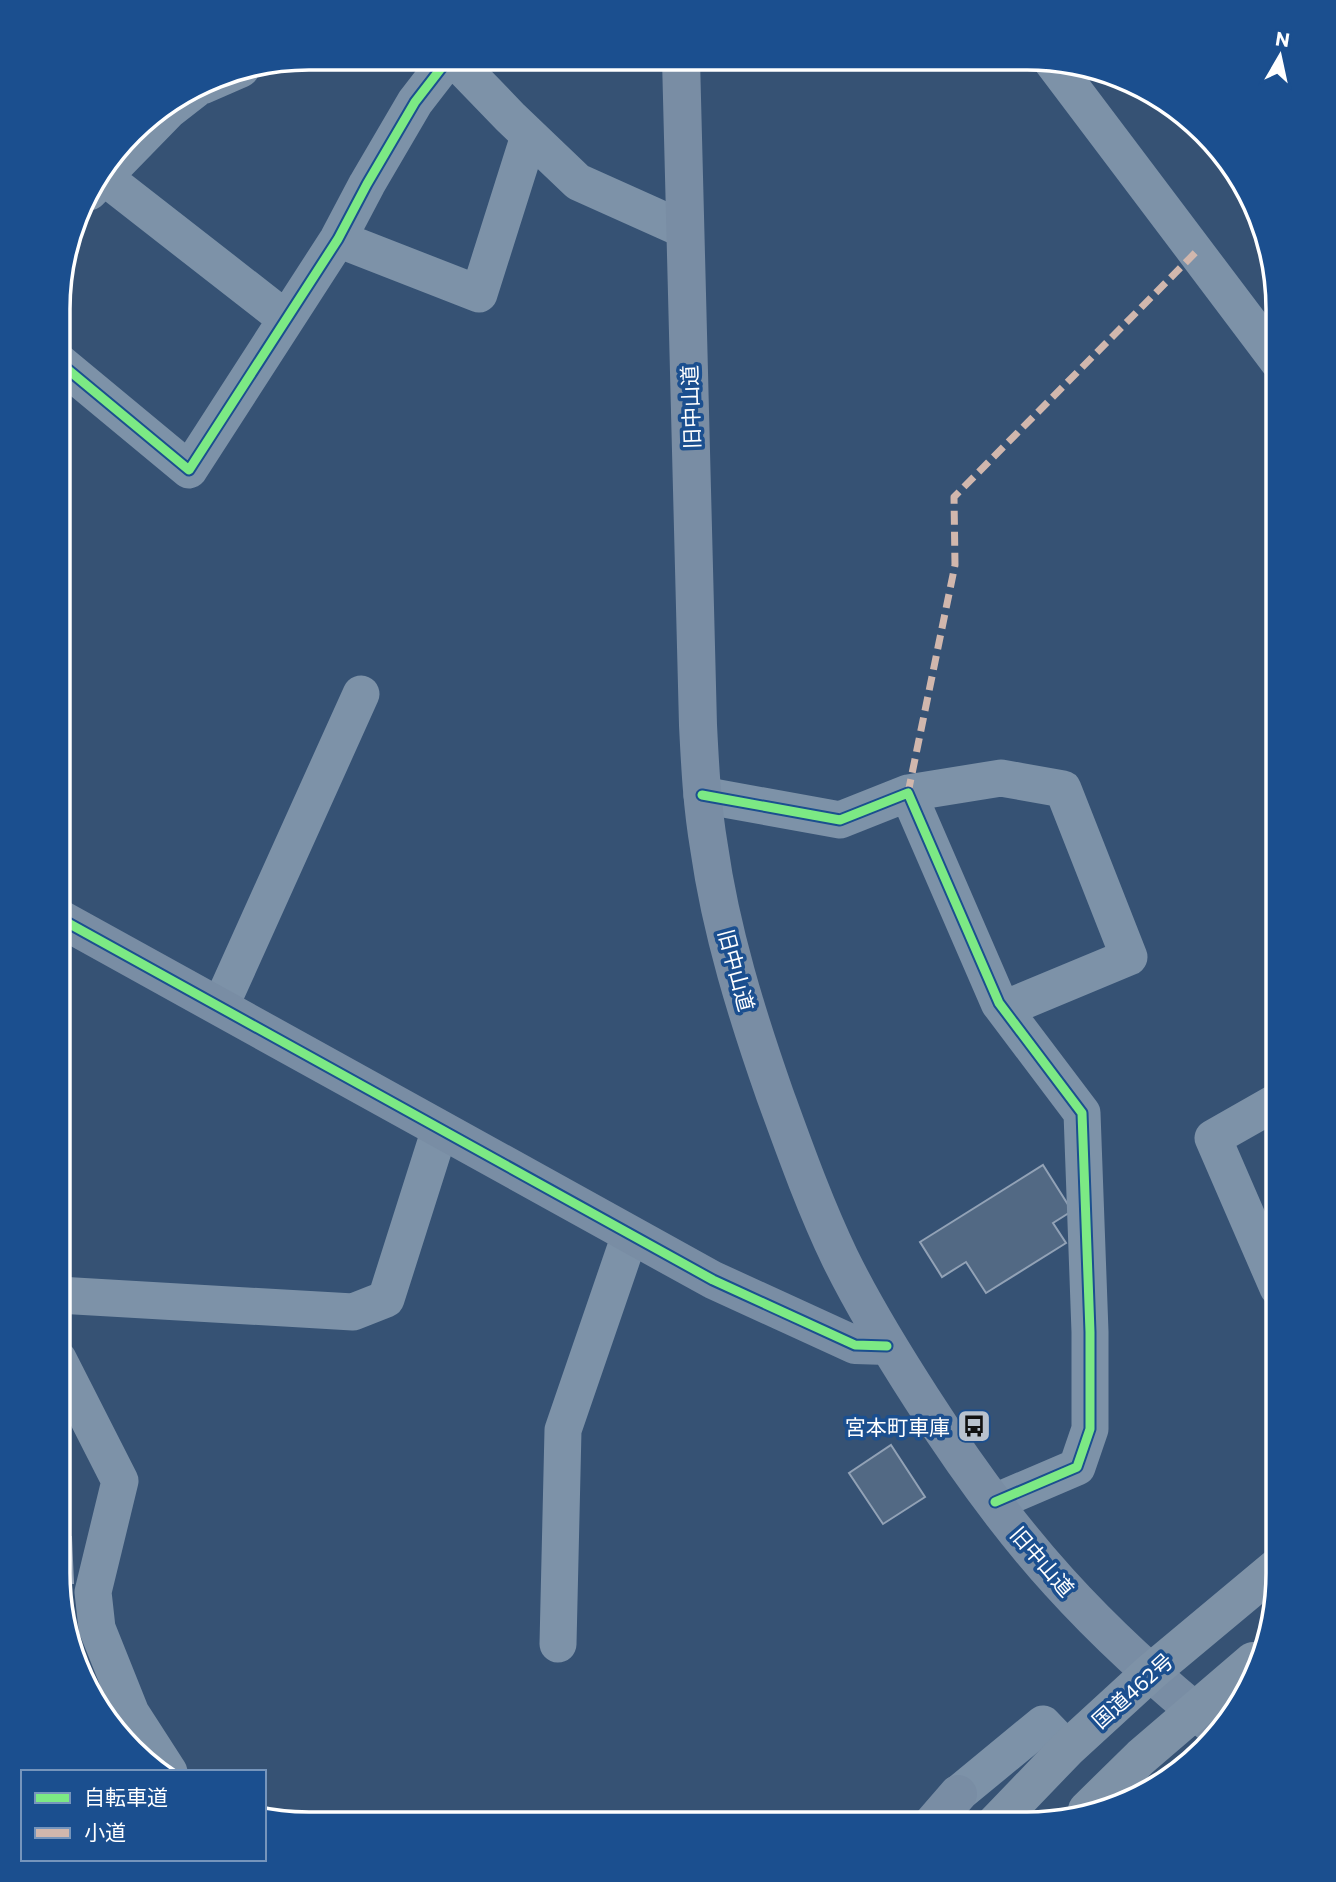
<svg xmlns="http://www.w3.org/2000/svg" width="1336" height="1882" font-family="Commissioner,'Noto Sans JP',sans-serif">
<rect width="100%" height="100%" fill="#365274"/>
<path fill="#526984" stroke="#92a2b6" stroke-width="2" d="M1043 1165 1072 1211 1053 1223 1066 1243 986 1293 966 1262 942 1277 920 1242Z
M891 1445 925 1497 883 1524 849 1473Z
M58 1537H71L73 1583 60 1584 58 1573Z"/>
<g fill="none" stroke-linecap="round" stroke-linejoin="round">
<path stroke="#7d92a8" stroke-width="37" d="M453 58 510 117 578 182 685 230
M1051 60 1278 361
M202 86 241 69
M104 177 286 319
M89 192 168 111 195 90
M338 239 479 294 529 136
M60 363 189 470 338 239 367 184 415 102 449 58
M908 793 1001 778 1063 789 1129 957 1004 1009
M702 795 840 820 908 793 999 1003 1082 1113 1090 1332V1429L1077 1467 995 1502
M220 1007 361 694
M1278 1288 1213 1138 1278 1101
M58 1295 353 1312 386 1299 440 1129
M58 1359 120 1481 93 1592 97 1628 131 1713 169 1772
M558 1644 563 1430 630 1235
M958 1794 1043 1724 1067 1749"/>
<path stroke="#798da4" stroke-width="38" d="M681 59 698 725C700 765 702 806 709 847 721 932 747 1015 775 1095 795 1150 815 1206 840 1258 864 1307 893 1354 922 1399 963 1463 1008 1526 1059 1582 1107 1635 1161 1684 1217 1729
M59 918 713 1280 855 1345 887 1346
M932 1824 958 1794"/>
<path stroke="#7e92a7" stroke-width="38" d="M1087 1810 1141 1757 1253 1661
M995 1824 1067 1749 1151 1672 1278 1566"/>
<path stroke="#d1b7ad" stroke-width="7" stroke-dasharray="14 7" stroke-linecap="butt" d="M908 793 955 565 954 497 1196 252"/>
<g stroke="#1b4f8f" stroke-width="13">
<path id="cycleway" d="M60 363 189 470 338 239 367 184 415 102 449 58
M702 795 840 820 908 793 999 1003 1082 1113 1090 1332V1429L1077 1467 995 1502
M59 918 713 1280 855 1345 887 1346"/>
</g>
<use href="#cycleway" stroke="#7ce984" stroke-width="9"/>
</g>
<defs>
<g id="bus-square" transform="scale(1.75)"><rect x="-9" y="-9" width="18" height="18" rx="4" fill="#b9c2ce" stroke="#1b4f8f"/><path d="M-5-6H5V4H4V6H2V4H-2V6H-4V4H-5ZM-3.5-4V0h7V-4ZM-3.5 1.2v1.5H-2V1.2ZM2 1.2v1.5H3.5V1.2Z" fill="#111"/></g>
</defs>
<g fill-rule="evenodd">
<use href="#bus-square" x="974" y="1426"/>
</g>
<g text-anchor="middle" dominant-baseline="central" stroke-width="7" stroke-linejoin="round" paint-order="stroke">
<g font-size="21" fill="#fff" stroke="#1b4f8f">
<text transform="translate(690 407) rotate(-92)">旧中山道</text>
<text transform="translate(737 970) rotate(75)">旧中山道</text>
<text transform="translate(1043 1561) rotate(49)">旧中山道</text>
<text transform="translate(1132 1690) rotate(-42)">国道462号</text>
</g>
<g font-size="21" fill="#fff" stroke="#1b4f8f" text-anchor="end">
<text x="950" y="1426">宮本町車庫</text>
</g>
</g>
<path d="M0 0H1336V1882H0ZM309 70H1027A239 239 0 0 1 1266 309V1573A239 239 0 0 1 1027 1812H309A239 239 0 0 1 70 1573V309A239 239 0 0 1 309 70Z" fill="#1b4f8f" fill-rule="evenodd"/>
<path fill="none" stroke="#fff" stroke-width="3.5" d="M309 70H1027A239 239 0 0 1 1266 309V1573A239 239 0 0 1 1027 1812H309A239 239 0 0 1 70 1573V309A239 239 0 0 1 309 70Z"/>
<rect x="21" y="1770" width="245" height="91" fill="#1b4f8f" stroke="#7695bc" stroke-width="2"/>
<rect x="35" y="1793" width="35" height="10" fill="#7ce984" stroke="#7695bc" stroke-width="2"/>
<text x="84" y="1805" font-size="21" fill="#ffffff">自転車道</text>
<rect x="35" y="1828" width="35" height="10" fill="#d1b7ad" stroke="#7695bc" stroke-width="2"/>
<text x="84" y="1840" font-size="21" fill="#ffffff">小道</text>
<g transform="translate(1280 56) rotate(9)" stroke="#1b4f8f" stroke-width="5" paint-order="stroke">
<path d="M0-5L12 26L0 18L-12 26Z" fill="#ffffff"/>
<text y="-10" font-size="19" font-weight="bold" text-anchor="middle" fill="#ffffff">N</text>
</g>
</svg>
